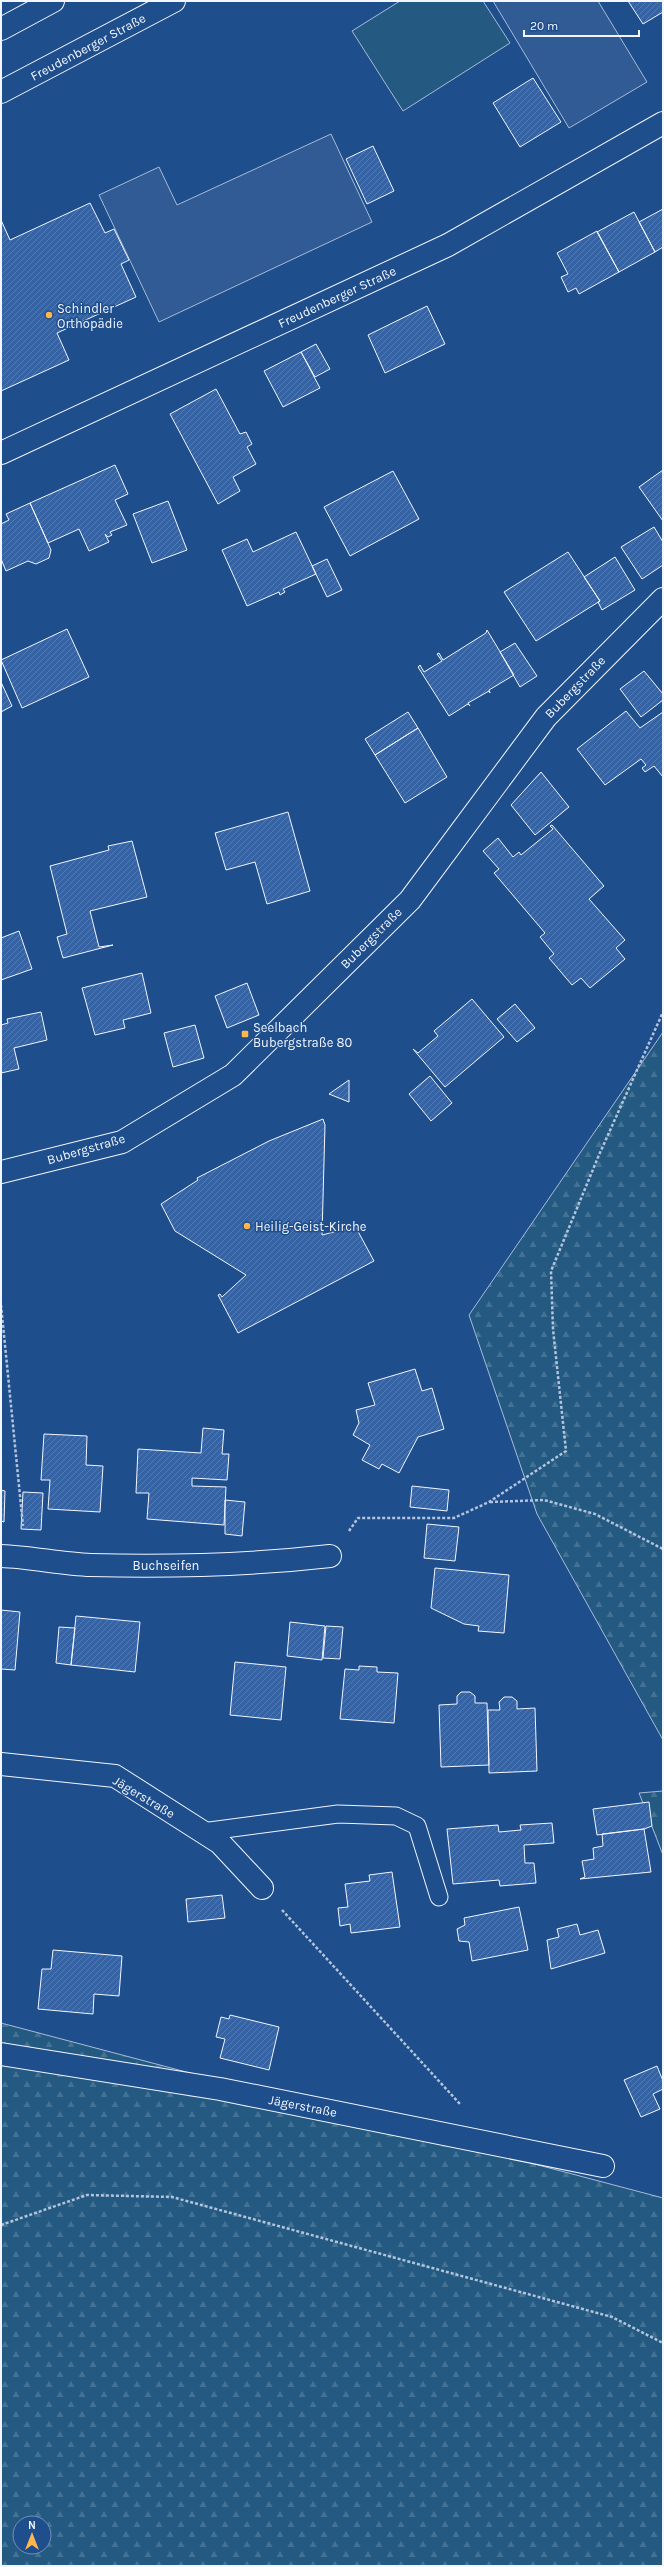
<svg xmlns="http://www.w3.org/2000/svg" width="664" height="2567" font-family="Karla,sans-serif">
<defs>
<pattern id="forest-firs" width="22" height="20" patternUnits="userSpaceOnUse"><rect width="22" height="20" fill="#245a82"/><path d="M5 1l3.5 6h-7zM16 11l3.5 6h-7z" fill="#447295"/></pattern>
<pattern id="building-hatch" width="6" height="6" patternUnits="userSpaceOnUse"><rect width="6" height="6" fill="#3563a3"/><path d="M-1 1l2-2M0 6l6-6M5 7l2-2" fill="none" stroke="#537ab1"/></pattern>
</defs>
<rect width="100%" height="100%" fill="#1f4e8c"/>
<path fill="url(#forest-firs)" stroke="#a8bbd7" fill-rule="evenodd" d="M663 1032V1740L537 1514 469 1315Z
M663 1791V1855L639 1793Z
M1 2023 663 2198V2566H1ZM20 2523H44V2547H20Z"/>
<path fill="#245a82" stroke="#a8bbd7" d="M400 1H483L510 43 403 111 352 31Z"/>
<path fill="#305b95" stroke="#a8bbd7" d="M493 1H598L647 82 569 128Z
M331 134 372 222 159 322 99 195 159 167 177 205Z"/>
<path fill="url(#building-hatch)" stroke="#f2f6ff" d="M628 1H663V12L643 24Z
M533 78 561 122 520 147 493 103Z
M373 146 394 191 367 204 346 159Z
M90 203 105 233 114 229 129 260 121 264 136 297 57 333 69 360 1 391V220L10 240Z
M663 209V247L655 252 639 222Z
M634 212 655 252 619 272 597 232Z
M597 231 619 272 579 294 576 288 568 292 561 277 568 274 557 253Z
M427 306 445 344 385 373 368 335Z
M316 344 330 369 315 377 301 352Z
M301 352 320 388 283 407 264 371Z
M216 389 240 434 246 432 252 444 247 447 256 464 233 477 240 491 218 504 170 414Z
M115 465 128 494 115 500 127 525 110 532 112 535 108 537 105 534 109 542 89 551 79 529 48 543 30 503Z
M663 470V521L639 487Z
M393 471 419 519 350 556 324 507Z
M168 501 187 550 152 563 133 514Z
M30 503 51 550 49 558 36 564 28 561 6 571 1 559V524L9 520 6 514Z
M654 527 663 542V565L642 579 621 547Z
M296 532 316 574 283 589 285 592 280 595 279 592 247 606 222 550 247 539 253 552Z
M568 552 600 601 536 641 504 592Z
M615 557 635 590 602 610 598 602 600 601 584 577Z
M327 559 342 590 327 597 312 566Z
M67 629 89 677 22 708 1 660Z
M487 630 514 675 489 690 490 693 489 691 468 703 470 706 468 704 449 716 418 667 420 665 424 672 442 661 437 654 439 653 443 660 486 633Z
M515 643 537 676 520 687 500 652Z
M644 671 663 694V700L641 717 620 689Z
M1 682 12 706 1 712Z
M626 711 640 728 663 712V777L654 766 645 772 642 768 646 765 641 759 605 785 577 749Z
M408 712 418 728 375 755 365 739Z
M418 728 447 777 405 803 375 755Z
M541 772 569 807 535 835 511 805Z
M288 812 310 891 267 904 255 862 226 870 215 833Z
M552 825 604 886 589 899 625 940 616 948 625 959 590 988 581 978 572 985 549 958 554 954 540 937 545 933 494 873 499 869 483 851 498 838 513 857 519 852 521 855 553 829 550 826Z
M132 841 147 897 90 911 99 947 113 945 63 958 57 937 67 934 50 866 109 850 108 846Z
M19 931 32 969 1 980V938Z
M142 973 151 1013 123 1020 125 1028 95 1035 82 988Z
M247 983 259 1015 227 1028 215 996Z
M472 999 504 1037 445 1087 413 1049 418 1053 438 1036 434 1031Z
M515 1004 535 1028 517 1042 497 1019Z
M41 1012 47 1040 14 1048 19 1069 1 1073V1025L8 1023 7 1019Z
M195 1025 204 1058 173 1067 164 1033Z
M430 1076 452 1103 431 1121 409 1094Z
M349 1080V1102L329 1094Z
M323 1119 325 1125 322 1235 353 1227 354 1224 374 1261 238 1333 218 1295 220 1294 222 1297 246 1275 175 1231 161 1204 198 1180 197 1178 269 1141Z
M415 1369 422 1391 432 1388 444 1429 418 1437 399 1473 382 1464 379 1469 362 1460 370 1445 353 1435 359 1423 356 1410 375 1405 368 1383Z
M203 1428 224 1430 222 1454H229L227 1480 192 1478V1486L226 1487 224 1525 147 1519 149 1493H136L138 1449 201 1453Z
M44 1434 87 1436 86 1465 103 1466 100 1512 48 1509 50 1480H41Z
M412 1486 449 1490 447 1511 410 1507Z
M1 1490 5 1491 4 1522 1 1521Z
M23 1492 43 1493 41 1530 21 1529Z
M225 1500 245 1502 242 1536 225 1534Z
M427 1524 459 1527 455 1561 424 1558Z
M435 1568 509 1575 504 1633 478 1631 479 1626 464 1624 431 1608Z
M1 1610 20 1612 15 1670 1 1669Z
M76 1616 140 1622 135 1672 71 1665Z
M290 1622 325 1626 322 1660 287 1656Z
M326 1626 343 1627 340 1659 323 1658Z
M59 1627 75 1628 71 1665 56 1663Z
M235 1662 286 1667 281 1720 230 1715Z
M359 1666 377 1667V1672L398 1673 394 1723 340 1719 345 1669 359 1670Z
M461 1692H470L475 1696V1703H487L489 1765 441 1767 439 1705 457 1704V1696Z
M504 1697H512L517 1701V1709L535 1708 537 1771 489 1773 488 1710H500L499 1702Z
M649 1802 652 1826 644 1829 597 1835 593 1809Z
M552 1823 554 1843 524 1845 525 1863H534L536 1883 500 1886 499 1880 453 1884 447 1829 498 1825 499 1832 521 1830 520 1825Z
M644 1829 651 1872 580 1879 585 1877 582 1861 594 1859 593 1848 603 1846 602 1834Z
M392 1872 400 1927 351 1933 350 1924 340 1926 338 1908 348 1907 345 1884 370 1881 369 1875Z
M222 1895 225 1918 188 1922 186 1899Z
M519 1907 528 1950 472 1961 469 1942 459 1941 457 1929 465 1925 464 1918Z
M577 1924 580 1935 598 1930 605 1953 551 1969 547 1940 559 1937 557 1929Z
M53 1950 122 1956 119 1996 94 1994 93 2014 38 2009 42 1969H51Z
M230 2015 279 2027 269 2070 220 2058 225 2039 216 2037 221 2017 229 2019Z
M657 2066 663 2081V2089L653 2094 660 2109 641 2117 624 2080Z"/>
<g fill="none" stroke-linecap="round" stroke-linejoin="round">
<g stroke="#f2f6ff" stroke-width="19">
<path id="service" d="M202 1832 338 1814 396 1816 417 1826 439 1897"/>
</g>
<g stroke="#f2f6ff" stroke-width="24">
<path id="minor" d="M1 453 448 245 663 123
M1 1172 122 1142 233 1075 410 900 546 717 663 599
M1 1556C31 1557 61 1564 91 1565 171 1567 251 1565 330 1556
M1 1764 115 1776 220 1843 262 1888
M1 2054 220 2089 603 2166"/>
</g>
<g stroke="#f2f6ff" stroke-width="24">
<path id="secondary" d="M1 29 53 1
M1 92 174 1"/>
</g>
<path stroke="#b3c4dc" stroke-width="2.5" stroke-dasharray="3 2" stroke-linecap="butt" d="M1 1305 23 1526
M490 1502 544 1500 595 1514 663 1549
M349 1531 358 1518H454L489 1502 566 1451 553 1329 551 1271 599 1155 663 1012
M282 1910 460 2104
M1 2225 87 2195 172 2197 612 2317 663 2343"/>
<use href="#service" stroke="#1f4e8c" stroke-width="17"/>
<use href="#minor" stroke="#1f4e8c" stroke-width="22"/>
<use href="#secondary" stroke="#1f4e8c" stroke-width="22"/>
</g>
<g fill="#ffb74d" stroke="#1f4e8c" stroke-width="1.5">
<circle cx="49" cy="315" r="4"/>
<rect x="241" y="1030" width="8" height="8" rx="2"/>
<circle cx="247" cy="1226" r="4"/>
</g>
<g text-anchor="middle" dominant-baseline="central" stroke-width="3" stroke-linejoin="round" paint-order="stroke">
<g font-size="13" fill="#f2f6ff" stroke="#1f4e8c">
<text transform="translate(88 47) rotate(-28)">Freudenberger Straße</text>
<text transform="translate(337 297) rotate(-25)">Freudenberger Straße</text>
<text transform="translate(575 687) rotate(-46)">Bubergstraße</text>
<text transform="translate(371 938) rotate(-45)">Bubergstraße</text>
<text transform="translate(86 1149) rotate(-16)">Bubergstraße</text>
<text x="166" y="1565">Buchseifen</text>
<text transform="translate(144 1797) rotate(31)">Jägerstraße</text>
<text transform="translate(303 2106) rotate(11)">Jägerstraße</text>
</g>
<g font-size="13" fill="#f2f6ff" stroke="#1f4e8c" text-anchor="start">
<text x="57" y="308">Schindler<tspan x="57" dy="15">Orthopädie</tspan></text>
<text x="253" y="1027">Seelbach<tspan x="253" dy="15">Bubergstraße 80</tspan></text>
<text x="255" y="1226">Heilig-Geist-Kirche</text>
</g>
</g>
<rect width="664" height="2567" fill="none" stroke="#f2f6ff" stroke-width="4"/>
<g transform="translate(32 2535)"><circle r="19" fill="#1f4e8c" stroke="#7391ba"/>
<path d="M0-3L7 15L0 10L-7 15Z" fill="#ffb74d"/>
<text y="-6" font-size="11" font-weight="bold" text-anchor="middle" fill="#f2f6ff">N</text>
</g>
<path d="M524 30v6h115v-6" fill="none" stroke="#f2f6ff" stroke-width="2"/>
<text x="530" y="30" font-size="12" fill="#f2f6ff" stroke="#1f4e8c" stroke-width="3" paint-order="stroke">20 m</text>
</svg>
